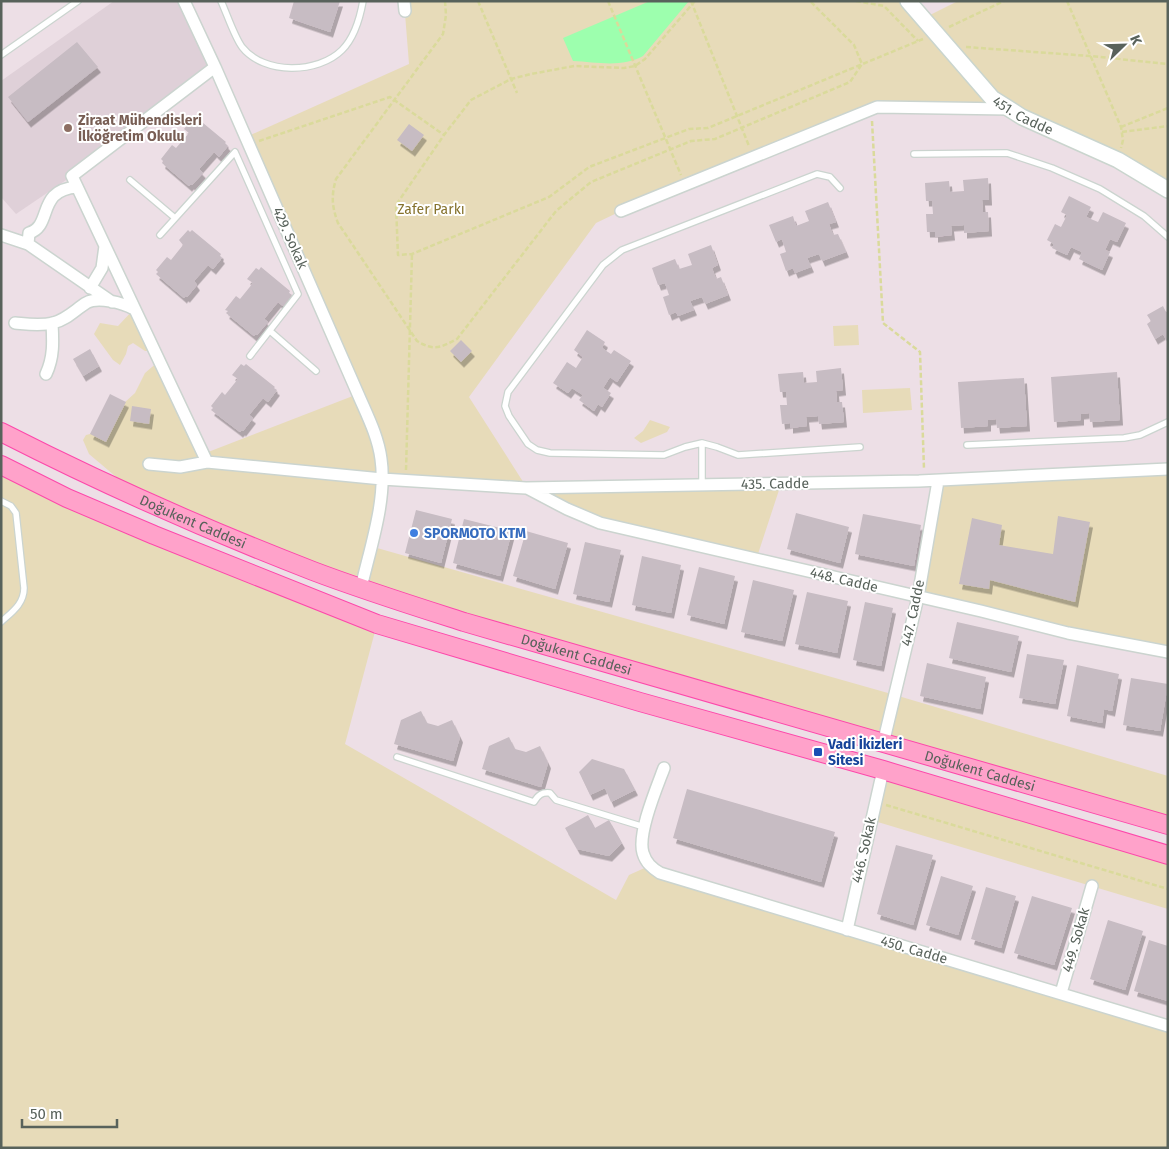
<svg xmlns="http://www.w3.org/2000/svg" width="1169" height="1149" font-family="'Fira Sans',sans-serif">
<defs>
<filter id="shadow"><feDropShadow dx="3" dy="5.5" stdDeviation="0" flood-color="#0004"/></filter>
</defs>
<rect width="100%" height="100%" fill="#eddfe6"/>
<path fill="#dfd0d8" d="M114 1H184L215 67 72 176 16 214 1 197V81Z"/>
<path fill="#e7dbb9" d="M404 1H908L924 18 958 1H1168V190L1009 109 877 107 621 211 596 223 469 397 527 488 781 484 756 560 600 523 526 488 383 479 370 546 895 695 1168 776V824L361 588 121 481 89 454 83 440 86 435 90 434 135 393 145 373 159 361 203 454 358 394 246 137 409 64Z
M134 309 152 351H145L133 343 128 346 126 354 120 365 113 360 94 334 100 323 118 326Z
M858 325 859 345 834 346 833 326Z
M910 388 912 410 863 413 862 390Z
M650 420 670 427 667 432 641 443 634 438 643 431Z
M1 465 377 624 345 744 616 900 629 875 649 866 1168 1026V1148H1Z
M1168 469V652L918 597 938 481Z
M883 770 1168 855V909L871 820Z"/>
<path fill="#9dffae" d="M650 1H689L643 56C622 68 596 62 573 61L563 38Z"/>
<path fill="#c7bcc3" filter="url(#shadow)" d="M294 1H340L330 32 289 18Z
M77 42 98 67 28 122 8 97Z
M193 118 195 120 197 118 226 142 225 143 228 146 219 157 214 152 199 169 203 173 192 185 191 184 189 186 162 163 163 161 161 159 172 145 176 148 189 133 184 129Z
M409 124 424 135 412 151 397 140Z
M988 178 989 200H982L983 212H988L989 231 964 233V225L951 226 952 235 935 237V232H927L926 214H933L932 201H926L925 183 949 181 950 192 964 191 963 180Z
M1069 196 1091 207 1086 217 1098 222 1103 212 1126 223 1117 242 1110 239 1105 250 1110 252 1102 270 1079 259 1082 252 1071 247 1067 255 1052 248 1054 244 1047 240 1055 224 1061 227 1067 215 1061 212Z
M828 202 836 222 829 224 833 235 838 234 846 252 822 261 819 254 807 258 811 267 795 273 793 268 786 271 780 254 786 252 782 239 776 242 769 225 793 216 796 226 809 221 805 211Z
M188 230 190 232 192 230 221 254 220 256 222 258 213 269 208 265 194 281 197 285 187 297 185 296 184 298 156 274 158 272 156 270 167 257 171 260 183 245 179 240Z
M711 245 718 265 712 268 716 279 721 277 728 295 705 304 702 297 690 301 694 310 678 316 676 312 669 315 663 297 669 295 665 283 658 285 652 268 675 259 679 269 692 265 688 254Z
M261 267 290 291 289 293 292 295 283 306 278 302 264 319 268 322 257 335 256 334 254 336 226 313 228 311 225 310 236 296 240 299 253 283 247 279 256 268 259 270Z
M1163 306 1166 312H1168V343L1163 334 1155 339 1147 324 1151 321 1147 315Z
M587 330 605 342 602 348 611 354 614 350 631 361 617 382 610 377 603 388 611 393 602 407 598 404 594 411 579 400 583 395 572 388 568 393 553 383 567 362 576 368 583 357 574 350Z
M461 340 472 351 461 362 450 351Z
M90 349 99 366 83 376 73 359Z
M241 364 244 366 246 364 275 387 274 388 277 390 268 402 263 398 249 415 253 418 243 431 242 430 240 432 211 410 213 408 211 406 222 392 225 395 238 379 232 375Z
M841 368 843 390 836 391 837 402H842L844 422 819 424 818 416 806 417 807 426 790 428V423L782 424 780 405H787L786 392H780L778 374 803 372 804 383 817 382 816 371Z
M1117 372 1120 420 1090 422 1089 413 1081 414V420L1054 422 1051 377Z
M1024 378 1027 426 997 428 996 419 988 420V426L961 428 958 382Z
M110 394 126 402 106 442 90 434Z
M132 406 151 409 149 424 130 421Z
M416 510 452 519 441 563 405 553Z
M796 513 849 527 840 563 787 549Z
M863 514 921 525 914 566 855 554Z
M1058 516 1090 522 1075 602 990 580 989 589 959 584 972 518 1002 525 999 545 1053 554Z
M464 519 512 531 500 576 453 563Z
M526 531 568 543 555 589 513 576Z
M585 542 621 550 609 602 573 594Z
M642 556 681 565 671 613 632 605Z
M699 567 735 576 724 624 687 615Z
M753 580 794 590 782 641 741 632Z
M807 592 848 601 837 653 795 644Z
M865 602 893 608 881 666 853 660Z
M957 622 1019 636 1011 672 949 658Z
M1027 654 1064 660 1055 704 1019 698Z
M927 663 986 677 980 709 920 696Z
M1077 665 1119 674 1112 711 1104 709 1102 723 1067 716Z
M1131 678 1168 684 1160 731 1123 725Z
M421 711 427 723 438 726 452 720 460 737 453 761 394 744 401 720Z
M509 737 515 749 526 752 540 746 548 763 541 787 482 769 489 746Z
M592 759 624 769 635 790 611 802 605 788 590 795 579 772Z
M687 789 835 832 821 882 673 838Z
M588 815 595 828 609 820 622 843 609 856 577 849 565 828Z
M896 845 933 855 913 925 877 914Z
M941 876 973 886 958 935 926 925Z
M986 887 1016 896 1001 948 971 939Z
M1032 896 1072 908 1054 965 1014 953Z
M1108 920 1143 931 1125 990 1090 979Z
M1149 940 1168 946V1001L1134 991Z"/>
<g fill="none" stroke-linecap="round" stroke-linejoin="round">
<g stroke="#cbd4cf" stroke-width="8">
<path id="lane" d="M221 1C227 14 234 36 242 47 264 75 318 74 342 50 355 37 360 18 363 1
M1 55 78 1
M914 154 1007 153 1052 168 1100 189 1144 216 1168 237
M130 180 175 218
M840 188 830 177 817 174 622 250 603 265 508 392 505 406 509 416 528 444 537 450 550 453 664 455 685 447 702 443 717 447 738 455 860 447
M160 235 235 152 298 294 250 356
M270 331 316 371
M702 443V485
M967 445 1124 438 1140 435 1168 422
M1 501 11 506 16 513 24 588C24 604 12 612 1 622
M397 757 534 802C538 795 542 792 550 793L556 800 644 827"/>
</g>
<g stroke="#cbd4cf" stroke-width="14">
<path id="street" d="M184 1 215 67 358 394C367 415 378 436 381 459 387 500 370 548 361 588
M404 1 405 11
M215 67 72 176 207 462 382 479 526 488 919 481 1168 469
M621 211 877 107 1009 109
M1 235 28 244 112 302
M28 244 29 233C53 226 36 190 77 187
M90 288 102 268 105 246
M15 323C27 324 40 326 53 323 66 320 75 310 86 303 98 296 123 303 134 309
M46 374C54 357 53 341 52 323
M149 464 180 467 207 462
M527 488 567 509 600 523 981 611 1068 633 1168 652
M883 744 918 597 938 481
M664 768C657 787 637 834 643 853 646 863 652 868 660 873L1168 1026
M847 930 883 770
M1061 993 1092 886"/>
</g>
<g stroke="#cad5ce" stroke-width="18">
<g id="secondary">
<path id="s1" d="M908 1 992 98 1022 117 1118 160 1168 190"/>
</g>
</g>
<g stroke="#fd48ab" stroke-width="20">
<g id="primary">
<path id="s2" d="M1 432C103 484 207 530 313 571 363 590 414 606 464 622L1168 825"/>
<path d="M1 465 67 498 154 535 377 624 640 702 883 770 1168 855"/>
</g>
</g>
<path stroke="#dada9b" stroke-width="2.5" stroke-dasharray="5 2.5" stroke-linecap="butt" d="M445 1 446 15 443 34 336 179C331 196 332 207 338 223L417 341C434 351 440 348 457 339L556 211 591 182 691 141 715 139 850 82 862 64 854 45 810 1
M478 1 517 93
M608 1 681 175
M691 1 749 146
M695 1 645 59 635 66 624 68 574 66 531 74 511 79 471 100 444 135 396 205 398 255 412 254 549 197 589 167 689 129 708 128 923 39
M856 1 884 6 918 41
M1067 1 1121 127 1123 140 1121 148
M949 27 1004 1
M966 47 1090 56 1168 64
M872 121 883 323 920 352 924 469
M1121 127 1168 108
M1122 132 1168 126
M259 141 390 97 444 135
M406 470 412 254
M886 805 1168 889"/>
<use href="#lane" stroke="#fff" stroke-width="5.5"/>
<use href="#street" stroke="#fff" stroke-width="11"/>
<use href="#secondary" stroke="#fff" stroke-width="15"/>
<use href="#primary" stroke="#ffa2ca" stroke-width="18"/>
</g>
<circle fill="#8d6e63" stroke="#fff" stroke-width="2" cx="68" cy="128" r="5"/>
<circle fill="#3f7fe0" stroke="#fff" stroke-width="2" cx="414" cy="533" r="5"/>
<rect fill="#1a4fb4" stroke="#fff" stroke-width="2" x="813" y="747" width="10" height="10" rx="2.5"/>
<g text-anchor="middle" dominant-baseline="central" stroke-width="4" stroke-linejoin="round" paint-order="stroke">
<g font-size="14" fill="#58625b" stroke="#fff">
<text stroke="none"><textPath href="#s1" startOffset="164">451. Cadde</textPath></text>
<text transform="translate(290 238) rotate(66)">429. Sokak</text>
<text transform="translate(775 484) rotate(-1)">435. Cadde</text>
<text stroke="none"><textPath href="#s2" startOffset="212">Doğukent Caddesi</textPath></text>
<text transform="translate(844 580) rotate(13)">448. Cadde</text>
<text transform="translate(913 613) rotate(-78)">447. Cadde</text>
<text stroke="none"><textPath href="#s2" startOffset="618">Doğukent Caddesi</textPath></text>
<text stroke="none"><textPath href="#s2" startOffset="1038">Doğukent Caddesi</textPath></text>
<text transform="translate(864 850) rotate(-77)">446. Sokak</text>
<text transform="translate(1076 940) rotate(-74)">449. Sokak</text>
<text transform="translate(914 950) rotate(16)">450. Cadde</text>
</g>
<g font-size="14" font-weight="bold" fill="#785e54" stroke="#fff" text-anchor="start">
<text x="78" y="120">Ziraat Mühendisleri<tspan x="78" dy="16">İlköğretim Okulu</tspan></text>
</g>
<g font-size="14" fill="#85722d" stroke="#fff">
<text x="431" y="209">Zafer Parkı</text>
</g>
<g font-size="14" font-weight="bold" fill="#366cbe" stroke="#fff" text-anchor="start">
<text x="424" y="533">SPORMOTO KTM</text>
</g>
<g font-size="14" font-weight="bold" fill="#164399" stroke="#fff" text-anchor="start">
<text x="828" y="744">Vadi İkizleri<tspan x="828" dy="16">Sitesi</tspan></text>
</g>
</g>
<rect width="1169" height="1149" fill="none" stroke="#58625b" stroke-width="5"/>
<g transform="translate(1124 45) rotate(67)" stroke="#ffffff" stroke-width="4" paint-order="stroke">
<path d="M0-4L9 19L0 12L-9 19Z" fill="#58625b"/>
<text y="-8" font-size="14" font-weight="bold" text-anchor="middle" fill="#58625b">K</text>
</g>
<path d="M22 1119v8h95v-8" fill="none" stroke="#58625b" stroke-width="2.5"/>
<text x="30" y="1119" font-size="15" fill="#58625b" stroke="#ffffff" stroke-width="4" paint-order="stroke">50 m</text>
</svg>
